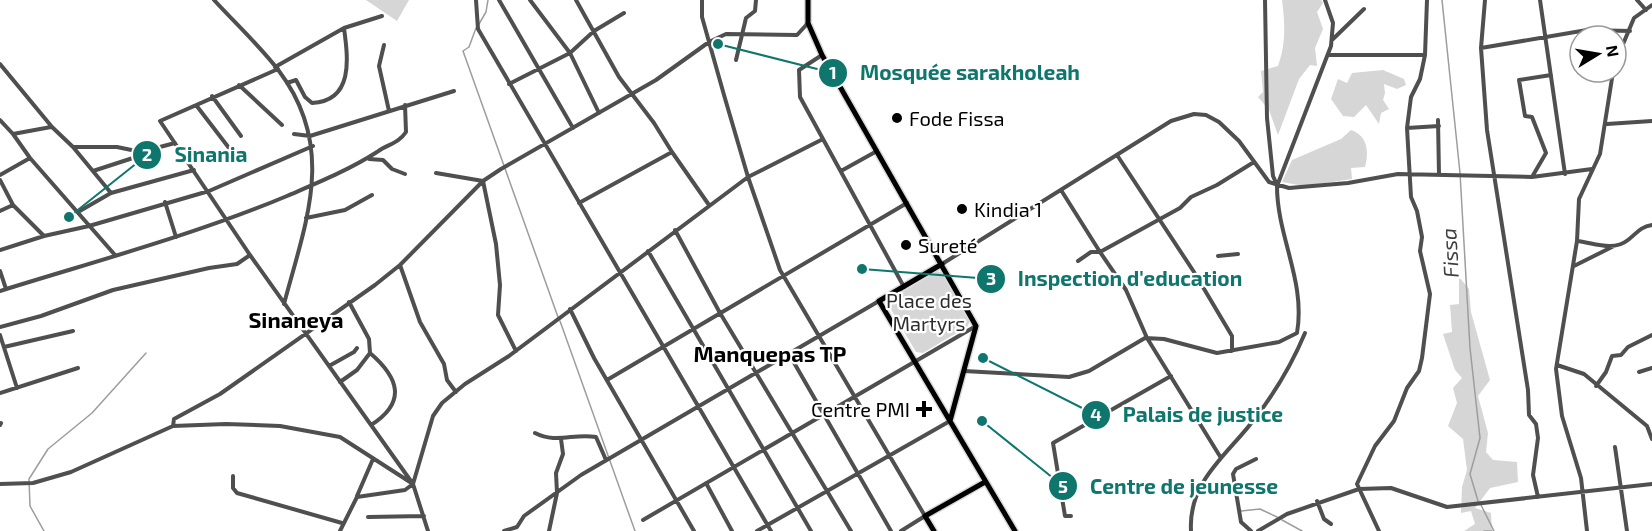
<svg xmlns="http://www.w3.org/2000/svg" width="1652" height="531" font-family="'Exo 2',sans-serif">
<rect width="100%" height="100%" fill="#fff"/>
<path fill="#d6d6d6" d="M366 0H409L397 21Z
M1282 0H1321L1323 3 1317 12 1323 29 1315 48 1317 66 1310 65 1299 79 1278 135 1269 110 1258 97 1263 92 1261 71 1278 66C1286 45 1285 22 1282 0Z
M1383 70 1404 79 1406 85 1397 89 1384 84 1385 93 1383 100 1389 109 1381 113 1379 124 1366 105 1354 117 1343 116 1331 99 1338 79 1347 83 1352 73Z
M1351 130C1368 136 1369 152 1365 167L1351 168 1352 179 1304 186 1282 182 1292 160 1341 139Z
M937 271 943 273 970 320 968 326 923 353 916 352 889 306 891 299Z
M1459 277 1469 289 1471 312 1490 380 1478 396 1488 433 1486 452 1493 460 1517 462 1518 482 1490 488 1475 508 1491 513 1492 531H1464L1475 524 1471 511 1461 513 1462 487 1467 470 1463 439 1448 426 1457 403 1453 388 1462 378 1455 370 1443 334 1452 332 1450 305 1459 304Z"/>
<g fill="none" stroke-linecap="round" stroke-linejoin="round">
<path stroke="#9d9d9d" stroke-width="1.5" d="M1442 0 1460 173 1470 348 1480 438 1470 474 1478 501
M479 24 486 12 488 0
M476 28 469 47 463 51 558 317
M560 321 635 531
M1481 505 1494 531
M1241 511 1260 509 1277 517
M1282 520 1302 531
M44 531 30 506 29 479 48 449 92 413 146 353
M1484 531H1492"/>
<g stroke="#dbdbdb" stroke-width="8">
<path id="major" d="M808 0V23L822 55 976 326 950 421
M942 264 879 301 1015 531
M934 531 925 516 985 482"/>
</g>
<path stroke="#4f4f4f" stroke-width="4" d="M214 0C235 23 260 46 279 71 337 148 306 221 284 304
M476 0 478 29 771 531
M499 0 573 128
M530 0 570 53 599 113
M576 0 619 77 654 123 672 152
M702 0V17L724 95 748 177 780 270 925 516 901 531
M1265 0 1267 118 1273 176 1277 185
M1485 0 1481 48 1487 130 1528 390 1529 415 1536 424 1538 438 1533 475 1538 497
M1540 0 1565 174
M1637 0 1646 10
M1333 39 1364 9
M384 45 379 66 389 111
M1481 48 1587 30 1630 31
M822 55 799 70 800 97 904 287
M1328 55H1425
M736 60 746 18 755 11 756 0
M1616 61 1634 18 1652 5
M0 64 52 127 73 147H117L141 152 175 143
M275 67 344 28 382 16
M278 69 160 121 250 255 413 484 428 531
M287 83 296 80 305 97 312 103C354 101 348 58 344 28
M509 84 570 53 594 31 624 13
M239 85 282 125
M212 96 241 136
M196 105 229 148
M0 120 13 134
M1438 120 1439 175
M1607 124 1652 121
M51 127 13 134 30 158 115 255
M1407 128 1439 126
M294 134 310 136 454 91
M73 147 111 193
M1117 155 1194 272 1232 336V351
M369 159 383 160 392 169 405 174
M93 171 136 157 141 152
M841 171 877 151
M436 173 483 181 496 244 500 285 498 315 516 351
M0 175 30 158
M1532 177 1546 153 1532 117 1525 116 1519 80 1551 75
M0 180 13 205 44 236 89 226 209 191 313 146
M1061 190 1100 252H1091L1078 261
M165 202 176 237
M579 203 672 152 709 205
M0 211 13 205
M78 212 111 193 194 170
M306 218 345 210 372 195
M675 230 720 313 851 531
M1577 241C1594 243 1613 252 1628 240 1637 233 1640 227 1652 225
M0 250 44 236
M648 251 811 531
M1218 256 1238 254
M942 264 1171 121 1194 114 1206 115 1219 122 1239 141 1269 182 1289 188 1348 183 1398 174 1532 177 1592 169
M400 265 420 322 444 364 447 380 456 392
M1574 266 1612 247
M0 271 6 289
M0 291C96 261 194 235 287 196 317 183 349 170 377 152 388 144 398 144 406 132L405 105
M570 309 594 358 694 531
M0 327 41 316 113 290 209 268 237 264 250 255
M0 335 17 388
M4 347 73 331
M370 353C399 378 407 402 371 425
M789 354 891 531
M1557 365 1584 374 1647 426 1652 439
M329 366 354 352 357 348
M964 371 1069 377 1089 371 1145 338 1164 339 1217 353 1279 342 1297 333C1306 281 1277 237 1277 186L1331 46 1333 23 1325 0
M1639 372 1652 368
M607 380 907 203
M340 382 357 370 370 353 369 339 349 302
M1596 386 1606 372 1612 356 1621 355 1628 347 1652 335
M0 393 78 368
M0 425 1 423
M173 426 174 419 220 394 375 285 400 265 483 181 501 169 656 80 709 42 726 34 797 35 808 23
M535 433C556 444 574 433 596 437L606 460
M1615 447 1627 531
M1221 458 1147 338 1126 290 1100 252 1180 208 1191 197 1217 185 1254 162
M233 476V488L237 493 342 523
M706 483 732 531
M0 484 33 483 71 472 173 426 226 424 280 426 340 437 410 482
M357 496 373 459
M1317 501 1324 519 1331 524
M1071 516H1065L1053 443 1171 376
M368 517 424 516
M643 520 976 326
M340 531 357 497 405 490 413 484 433 416 442 403 465 384 509 356 748 177 823 139
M504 531 517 527 524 516 581 475 879 301
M549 531 557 493 556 473 563 454 561 439
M757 531 950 421
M1191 531C1188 480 1229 454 1256 417 1276 391 1292 364 1305 333
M1251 531 1241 522 1233 474 1236 469 1256 459
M1258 531 1287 514 1359 489 1391 488 1447 507 1652 484
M1379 531 1357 484 1375 446 1394 421 1407 388 1419 371 1422 358 1430 294 1420 251 1422 237 1417 211 1411 197 1407 128 1411 97 1420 79 1425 55 1427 0
M1587 531 1581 478 1562 416 1556 369 1577 241 1579 199 1600 154 1613 72"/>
<use href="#major" stroke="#000" stroke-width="5"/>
</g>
<g fill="#000" stroke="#fff" stroke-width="2">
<circle cx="897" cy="118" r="6"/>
<circle cx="962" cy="209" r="6"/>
<circle cx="906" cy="245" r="6"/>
<path d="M921 400h6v6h6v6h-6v6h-6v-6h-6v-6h6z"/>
</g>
<g text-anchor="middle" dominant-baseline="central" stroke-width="4.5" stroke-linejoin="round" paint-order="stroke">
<g font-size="20" fill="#000" stroke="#fff" text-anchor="start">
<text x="909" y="118">Fode Fissa</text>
<text x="974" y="209">Kindia 1</text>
<text x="918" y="245">Sureté</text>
<text x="910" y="409" text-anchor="end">Centre PMI</text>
</g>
<g font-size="20" fill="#2d2d2d" stroke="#fff">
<text x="929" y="300">Place des<tspan x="929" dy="23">Martyrs</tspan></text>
</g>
<g font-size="21" font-style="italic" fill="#3e3e3e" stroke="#fff">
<text transform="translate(1449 253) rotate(-93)">Fissa</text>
</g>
<g font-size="22" font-weight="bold" fill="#000" stroke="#fff">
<text x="296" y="319">Sinaneya</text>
<text x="770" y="353">Manquepas TP</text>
</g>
</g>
<path fill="none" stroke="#0f766e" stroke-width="2" d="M718 44L833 73M69 217L147 155M862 269L991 279M983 358L1096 415M982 421L1063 486"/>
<g fill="#0f766e" stroke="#fff" stroke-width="2">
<circle cx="718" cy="44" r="6"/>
<circle cx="69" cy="217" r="6"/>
<circle cx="862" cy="269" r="6"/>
<circle cx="983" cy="358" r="6"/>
<circle cx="982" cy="421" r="6"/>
<circle cx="833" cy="73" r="15"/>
<circle cx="147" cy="155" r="15"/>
<circle cx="991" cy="279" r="15"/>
<circle cx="1096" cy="415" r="15"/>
<circle cx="1063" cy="486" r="15"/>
</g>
<g font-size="18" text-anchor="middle" font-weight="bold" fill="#fff">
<text x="833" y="79">1</text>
<text x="147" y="161">2</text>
<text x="991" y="285">3</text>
<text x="1096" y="421">4</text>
<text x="1063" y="493">5</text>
</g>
<g font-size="21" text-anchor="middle" font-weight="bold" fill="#0f766e" stroke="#fff" stroke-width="4.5" stroke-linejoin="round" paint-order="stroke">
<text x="970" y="80">Mosquée sarakholeah</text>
<text x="211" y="162">Sinania</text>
<text x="1130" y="286">Inspection d'education</text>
<text x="1203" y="422">Palais de justice</text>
<text x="1184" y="494">Centre de jeunesse</text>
</g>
<g transform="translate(1598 54) rotate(79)"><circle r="28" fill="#ffffff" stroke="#999999" stroke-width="1.5"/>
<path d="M0-4.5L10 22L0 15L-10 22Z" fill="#000000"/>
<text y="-9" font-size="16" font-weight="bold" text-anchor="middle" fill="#000000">N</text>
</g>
</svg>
